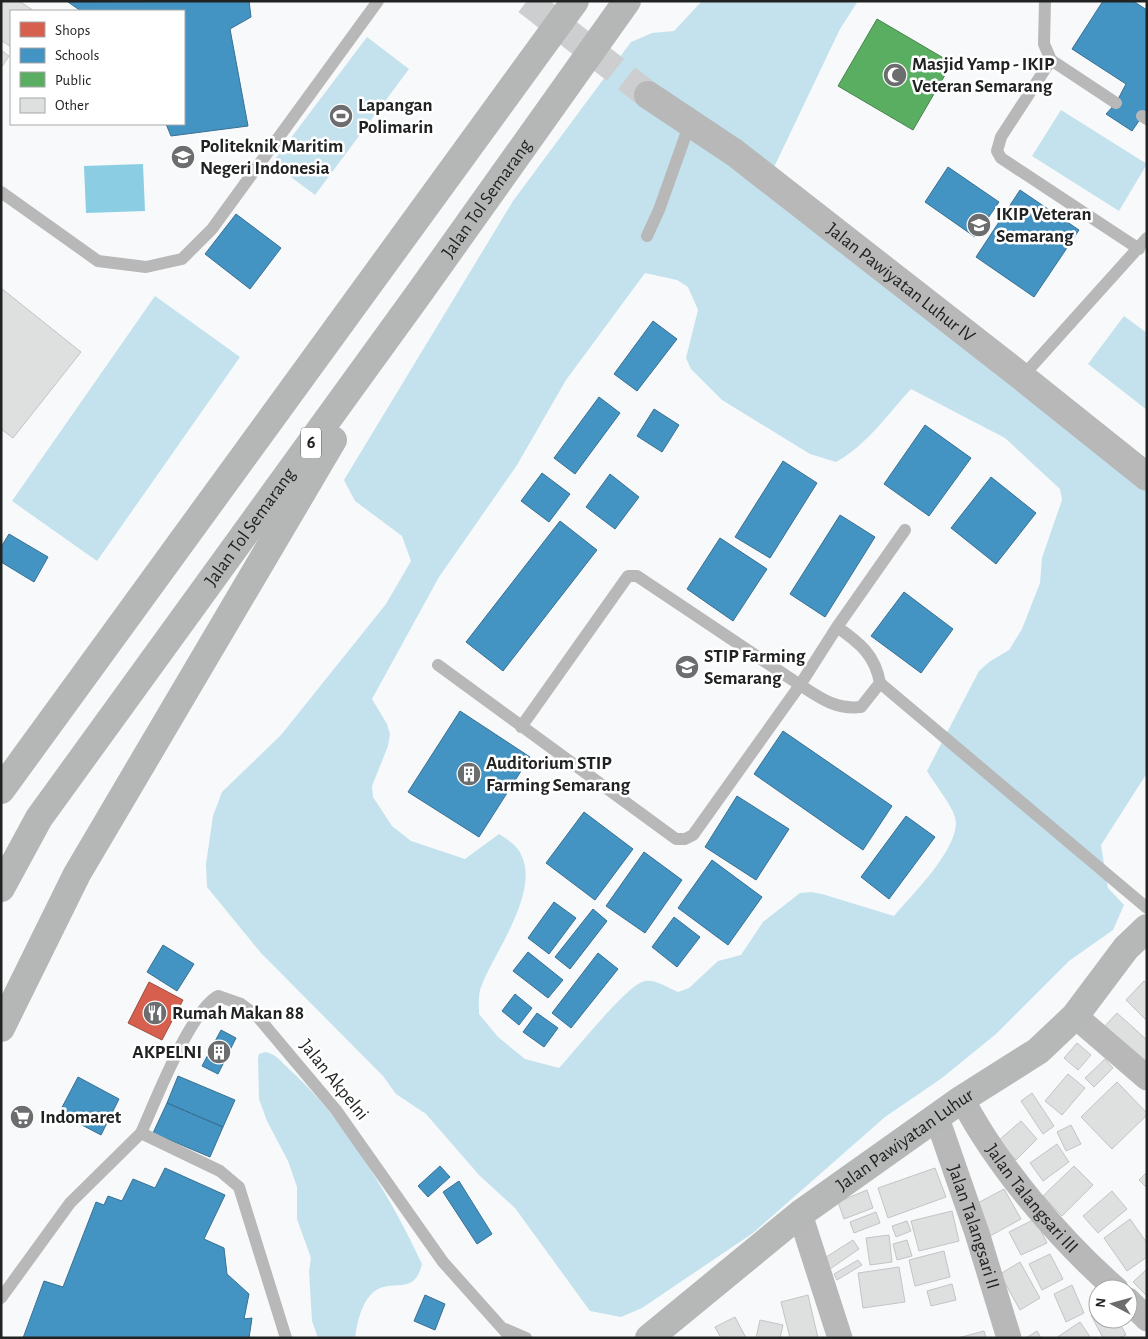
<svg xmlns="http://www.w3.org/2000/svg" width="1148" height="1339" font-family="'Alegreya Sans',sans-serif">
<rect width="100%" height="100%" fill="#f7f9fa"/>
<path fill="#c4e2ed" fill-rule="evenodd" d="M702 1H858L840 29 765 186 1147 492V773L1101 845 1108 888 1124 905 1113 930 1069 961 996 1034 942 1078 885 1117 753 1233 642 1308 621 1317 590 1311 515 1208 479 1175 426 1114 396 1094 383 1076 261 953 207 887 206 864 213 816 222 792 281 735 386 604 411 561 402 536 355 501 344 480 513 201 631 42 652 33 674 31ZM645 273 677 280 688 287 698 310 686 358 691 369 722 400 810 454 836 462C867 445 888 414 911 389L1005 438 1060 489 1062 500 1042 558 1040 583 1022 629 1009 650 989 662 979 671 927 771C934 783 951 804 955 817 963 845 911 896 894 916L822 894 811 892 800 893 763 922 741 955 718 961 689 988 678 992C668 988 653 977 642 982 623 990 575 1051 559 1068L525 1059 498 1037 479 1014C479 1005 478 995 481 987 494 951 546 886 517 848 513 843 505 838 499 834L465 859 411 841 392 826 373 797 372 786 388 746 390 734 387 724 372 699 439 577 517 465 566 380Z
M367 37 409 69 315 195 272 163Z
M1061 110 1147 164 1119 211 1032 156Z
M155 296 240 357 97 561 12 501Z
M1124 316 1147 333V410L1088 364Z
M265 1052C277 1054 281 1062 289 1069 343 1117 392 1199 422 1264 414 1297 393 1278 375 1291 362 1300 357 1323 355 1338H318L312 1321 309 1271 311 1258 297 1219V1187L288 1161 267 1121 259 1099 258 1059 259 1054Z"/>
<path fill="#8bcee4" d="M143 164 145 211 86 213 84 166Z"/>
<path fill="#d6604d" stroke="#a04d40" d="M149 982 183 1000 162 1040 128 1023Z"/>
<path fill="#4393c3" stroke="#397193" d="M249 1 251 17 230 29 248 126 171 136 166 124H184V11H81L68 2Z
M1103 1H1133L1147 10V109L1132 131 1106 114 1116 103 1126 84 1072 49Z
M948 167 999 202 975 237 925 202Z
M1020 190 1079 230 1034 297 976 257Z
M236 214 281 248 250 289 205 254Z
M653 321 677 339 637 391 614 374Z
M599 397 620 413 575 474 554 458Z
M654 409 679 425 662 452 637 436Z
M925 425 971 458 929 516 884 484Z
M783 461 817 483 770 558 735 537Z
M542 473 570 494 549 522 521 501Z
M610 474 639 497 615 529 586 507Z
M991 477 1036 513 996 564 951 528Z
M840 515 875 537 825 617 790 594Z
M560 521 597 550 503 671 466 642Z
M9 534 48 557 34 582 1 562V547Z
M720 538 767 569 733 621 687 589Z
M904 592 953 629 921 673 871 636Z
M460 711 530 757 479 837 408 792Z
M783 731 892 806 863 850 754 774Z
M737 796 789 829 756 880 705 847Z
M584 812 633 849 595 900 546 863Z
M906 816 935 837 889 899 861 877Z
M644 852 682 880 645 933 606 906Z
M712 860 762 897 728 945 678 908Z
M554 902 576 918 549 954 528 938Z
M593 909 607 921 570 969 555 957Z
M674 917 700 937 677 967 652 947Z
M163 945 194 964 177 991 147 972Z
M528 952 563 980 548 998 513 971Z
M598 953 618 969 571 1028 552 1013Z
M515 994 532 1008 519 1025 502 1011Z
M537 1013 558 1028 544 1047 523 1032Z
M221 1030 236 1038 218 1074 202 1066Z
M178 1076 235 1100 223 1127 167 1103Z
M78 1077 119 1099 101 1135 59 1113Z
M167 1103 223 1127 210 1157 153 1133Z
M440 1166 450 1177 428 1197 418 1186Z
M165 1168 225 1195 204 1239 224 1248 227 1274 249 1294 244 1319 252 1318 249 1338H23L44 1281 63 1287 96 1202 104 1205 108 1196 122 1201 133 1179 155 1188Z
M459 1181 492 1234 477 1244 443 1192Z
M425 1295 445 1304 435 1330 414 1321Z"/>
<path fill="#5aae61" stroke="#49844e" d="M877 19 952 63 913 130 838 86Z"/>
<path fill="#dee0e0" stroke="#c2c4c5" d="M1 1H19L34 11H11V47L1 40Z
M1 50 9 56 1 68Z
M1 288 81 352 13 438 1 429Z
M1144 981 1147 983V1021L1126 1000Z
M1117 1013 1147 1040V1066L1102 1029Z
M1077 1043 1091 1055 1078 1070 1064 1058Z
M1105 1059 1113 1068 1094 1087 1085 1078Z
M1068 1074 1085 1088 1062 1115 1045 1101Z
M1117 1082 1147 1113V1115L1112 1149 1081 1117Z
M1032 1093 1054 1126 1043 1134 1021 1101Z
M1021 1121 1037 1139 1016 1160 998 1141Z
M1071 1125 1081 1144 1066 1151 1057 1132Z
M1057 1144 1069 1162 1043 1181 1030 1163Z
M1074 1166 1093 1185 1062 1216 1043 1196Z
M935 1168 946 1197 888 1218 878 1188Z
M1147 1172V1188L1139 1180Z
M1004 1189 1021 1219 990 1236 974 1205Z
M867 1190 873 1208 844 1219 838 1202Z
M1112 1191 1127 1209 1098 1233 1083 1216Z
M952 1211 959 1241 919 1251 911 1221Z
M876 1212 880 1223 854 1233 850 1222Z
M1035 1219 1047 1243 1021 1255 1009 1232Z
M1130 1219 1147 1243V1257L1127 1271 1104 1238Z
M907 1221 911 1231 896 1237 892 1226Z
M889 1235 892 1262 870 1265 866 1238Z
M853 1240 859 1249 830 1269 823 1259Z
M907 1240 912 1256 897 1260 893 1244Z
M944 1251 950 1277 915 1286 909 1260Z
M1050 1254 1063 1279 1042 1290 1029 1264Z
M858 1260 862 1265 837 1280 834 1274Z
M1020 1262 1040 1298 1020 1310 1000 1274Z
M899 1267 905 1302 863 1308 858 1273Z
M1147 1269V1296L1133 1282Z
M952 1284 956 1300 931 1306 927 1291Z
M1072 1285 1084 1313 1066 1322 1054 1294Z
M808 1295 818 1338H790L781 1302Z
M1098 1311V1319H1118L1126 1335 1119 1338H1103L1091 1315Z
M735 1317 746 1338H721L715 1327Z
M760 1320 783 1325 780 1338H756Z
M1080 1322 1091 1338H1056Z
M984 1331 986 1338H958Z
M1037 1331 1041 1338H1026Z"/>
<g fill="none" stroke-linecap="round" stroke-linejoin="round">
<path stroke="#cccecf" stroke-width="28" stroke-dasharray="28 14" stroke-linecap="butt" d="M527 1 648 95"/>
<path stroke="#b8b8b9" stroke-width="12" d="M1045 1 1044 44 1051 60 1116 103
M1051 60 1001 137 997 151 1001 158 1139 249
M1142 116 1147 119
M1 192 98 261 146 267 182 259 212 229 378 1
M647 236 659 210 690 123
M1022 377 1147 238
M837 627 905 530
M438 665 676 839H685L693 835 800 685C820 698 836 710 861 707L880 683 1147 908
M521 727 628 576H637L800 685 837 627C860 643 875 655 880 683
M1 1298 70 1203 141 1133
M505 1329 526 1338
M286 1338 239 1187 220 1171 141 1133C155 1102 190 1011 218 996L241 1004 257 1016 336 1110 443 1262 511 1338"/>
<g stroke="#b8b8b9" stroke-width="25">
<path d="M1075 1016 1147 1078"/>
<path id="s1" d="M962 1099C997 1166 1059 1239 1116 1289"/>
<path id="s2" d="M937 1118 977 1233 1009 1338"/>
<path d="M800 1214 840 1338"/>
<path d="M1128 1300 1147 1319"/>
</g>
<path stroke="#b8b8b9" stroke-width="28" id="s3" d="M648 95 735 153 1022 377 1147 477"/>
<path stroke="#b6b8b8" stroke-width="28" id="s4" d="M649 1338 800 1214 962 1099 1038 1051 1075 1016 1126 948 1147 928"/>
<g stroke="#b5b6b6" stroke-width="28">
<path d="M1 790 575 1"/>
<path id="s5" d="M1 888 39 818 420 292 627 1"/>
<path d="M1 1028 77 874 333 440"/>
</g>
</g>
<defs>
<g id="mosque-disc" transform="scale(1.25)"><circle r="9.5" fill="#6c6d6e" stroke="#fff"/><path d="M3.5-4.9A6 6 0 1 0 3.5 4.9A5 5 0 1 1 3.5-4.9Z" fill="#fff"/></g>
<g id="stadium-disc" transform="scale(1.25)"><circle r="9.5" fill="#6c6d6e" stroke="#fff"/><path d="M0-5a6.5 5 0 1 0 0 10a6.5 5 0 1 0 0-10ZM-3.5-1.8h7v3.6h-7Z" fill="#fff"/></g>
<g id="university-disc" transform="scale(1.25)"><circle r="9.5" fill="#6c6d6e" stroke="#fff"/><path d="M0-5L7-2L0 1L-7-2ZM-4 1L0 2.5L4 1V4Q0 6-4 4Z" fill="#fff"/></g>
<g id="building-disc" transform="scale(1.25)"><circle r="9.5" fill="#6c6d6e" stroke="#fff"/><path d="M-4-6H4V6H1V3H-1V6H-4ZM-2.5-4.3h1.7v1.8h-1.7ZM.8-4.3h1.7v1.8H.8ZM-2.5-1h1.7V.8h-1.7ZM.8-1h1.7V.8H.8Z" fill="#fff"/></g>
<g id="restaurant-disc" transform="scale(1.25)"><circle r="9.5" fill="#6c6d6e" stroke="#fff"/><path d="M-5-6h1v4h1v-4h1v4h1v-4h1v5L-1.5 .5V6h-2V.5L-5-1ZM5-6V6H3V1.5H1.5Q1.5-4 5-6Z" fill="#fff"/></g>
<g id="supermarket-disc" transform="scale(1.25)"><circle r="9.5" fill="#6c6d6e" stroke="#fff"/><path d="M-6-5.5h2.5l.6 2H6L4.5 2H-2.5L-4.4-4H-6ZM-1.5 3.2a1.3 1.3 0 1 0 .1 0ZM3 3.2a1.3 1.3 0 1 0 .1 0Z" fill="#fff"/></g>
</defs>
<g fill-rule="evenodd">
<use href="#mosque-disc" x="895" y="75"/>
<use href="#stadium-disc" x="341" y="116"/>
<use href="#university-disc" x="183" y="157"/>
<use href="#university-disc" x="979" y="225"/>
<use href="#university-disc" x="687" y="667"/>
<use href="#building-disc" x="469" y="774"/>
<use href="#restaurant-disc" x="155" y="1013"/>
<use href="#building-disc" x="219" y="1052"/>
<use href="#supermarket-disc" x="22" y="1117"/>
</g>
<g text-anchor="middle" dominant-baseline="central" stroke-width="5" stroke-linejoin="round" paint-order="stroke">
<rect fill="#fff" stroke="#646464" stroke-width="1" x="301" y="427.5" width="20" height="31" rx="4"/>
<g font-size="18" font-weight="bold" fill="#212222">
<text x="311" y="443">6</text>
</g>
<g font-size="19" font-weight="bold" fill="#212222" stroke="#fff" text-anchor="start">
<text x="912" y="64">Masjid Yamp - IKIP<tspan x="912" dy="22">Veteran Semarang</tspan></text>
<text x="358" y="105">Lapangan<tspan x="358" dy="22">Polimarin</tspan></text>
<text x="200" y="146">Politeknik Maritim<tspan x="200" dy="22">Negeri Indonesia</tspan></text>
<text x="996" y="214">IKIP Veteran<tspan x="996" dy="22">Semarang</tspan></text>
<text x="704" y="656">STIP Farming<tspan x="704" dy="22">Semarang</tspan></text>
<text x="486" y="763">Auditorium STIP<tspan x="486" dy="22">Farming Semarang</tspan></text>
<text x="172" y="1013">Rumah Makan 88</text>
<text x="202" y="1052" text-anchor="end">AKPELNI</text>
<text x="40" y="1117">Indomaret</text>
</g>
<g font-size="19" fill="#212222" stroke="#fff">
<text stroke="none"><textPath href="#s5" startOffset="844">Jalan Tol Semarang</textPath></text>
<text stroke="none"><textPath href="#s3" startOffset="315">Jalan Pawiyatan Luhur IV</textPath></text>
<text stroke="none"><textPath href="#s5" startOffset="439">Jalan Tol Semarang</textPath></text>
<text transform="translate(334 1080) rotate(51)">Jalan Akpelni</text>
<text stroke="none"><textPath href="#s4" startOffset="324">Jalan Pawiyatan Luhur</textPath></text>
<text stroke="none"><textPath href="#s1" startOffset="122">Jalan Talangsari III</textPath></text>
<text stroke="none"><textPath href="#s2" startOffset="115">Jalan Talangsari II</textPath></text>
</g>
</g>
<rect width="1148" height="1339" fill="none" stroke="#212222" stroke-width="5"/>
<rect x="10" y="10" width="175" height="115" fill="#ffffff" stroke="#a6a7a7"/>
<rect x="20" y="22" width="25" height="15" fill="#d6604d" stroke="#a6a7a7"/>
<text x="55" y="35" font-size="15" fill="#212222">Shops</text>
<rect x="20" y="48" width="25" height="15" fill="#4393c3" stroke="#a6a7a7"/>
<text x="55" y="60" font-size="15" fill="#212222">Schools</text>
<rect x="20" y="72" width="25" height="15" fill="#5aae61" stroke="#a6a7a7"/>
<text x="55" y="85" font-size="15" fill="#212222">Public</text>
<rect x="20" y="98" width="25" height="15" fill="#dee0e0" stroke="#a6a7a7"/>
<text x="55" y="110" font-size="15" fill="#212222">Other</text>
<g transform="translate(1113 1304) rotate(276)"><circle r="24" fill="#ffffff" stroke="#a6a7a7"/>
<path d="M0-4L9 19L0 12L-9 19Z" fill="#6c6d6e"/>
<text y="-8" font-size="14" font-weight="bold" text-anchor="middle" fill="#212222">N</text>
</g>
</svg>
